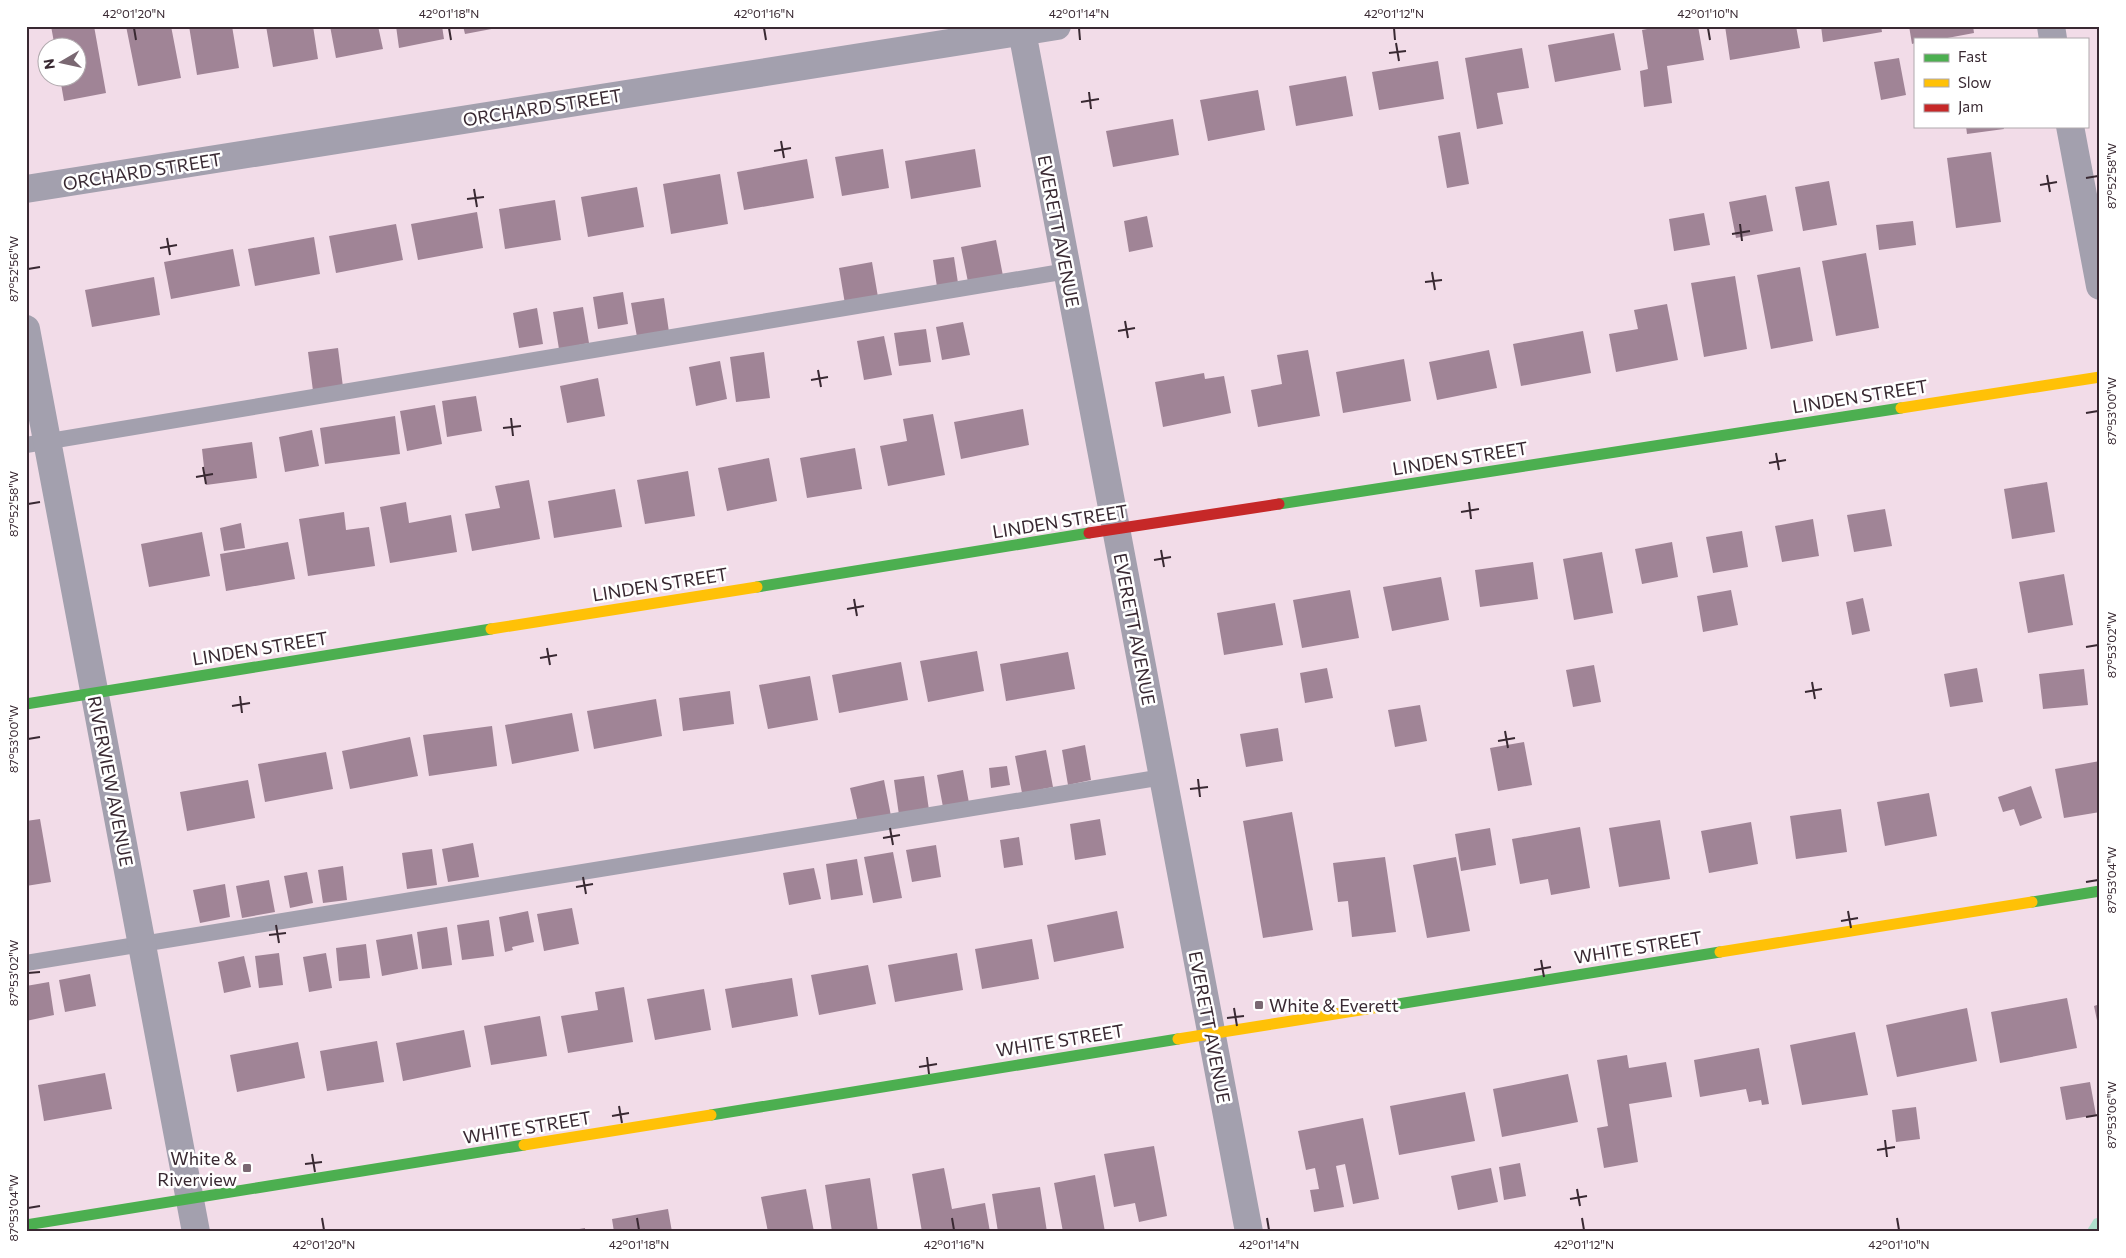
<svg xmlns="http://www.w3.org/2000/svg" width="2126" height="1258" font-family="Commissioner,sans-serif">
<rect width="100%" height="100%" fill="#f2dce8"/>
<path fill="#aedfcc" d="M2100 1217V1232H2086L2094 1219Z"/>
<path fill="#a08496" d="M51 26H94L106 93 64 101 60 78H78V48H55Z
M126 26H171L181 78 138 86Z
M189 26H232L239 68 197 75Z
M266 26H313L318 59 273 67Z
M330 26H378L383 49 336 58Z
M396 26H442L444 39 399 48Z
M463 26H502V27L465 34Z
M1662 26H1698L1704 60 1667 66 1672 103 1644 107 1640 71 1648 69 1642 30Z
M1725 26H1796L1800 48 1730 60Z
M1821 26H1881L1882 32 1823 42Z
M1909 26H1973L1974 33 1942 39H1915V43L1912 44Z
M1614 33 1621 70 1555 82 1548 45Z
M1522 48 1529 88 1497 93 1503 124 1477 129 1465 58Z
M1899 58 1906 95 1881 100 1874 62Z
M1438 61 1444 99 1379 110 1372 72Z
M1346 76 1353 116 1296 126 1289 86Z
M1258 90 1265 130 1208 141 1200 100Z
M1173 119 1179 155 1113 167 1106 131Z
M1966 126H2003L2004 129 1967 134Z
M1460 132 1469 184 1447 188 1438 136Z
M883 149 889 188 842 196 835 157Z
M975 149 981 187 911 199 905 161Z
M1991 152 2001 222 1956 228 1947 158Z
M807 159 814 198 744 210 737 172Z
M720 174 728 224 671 234 663 184Z
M1829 181 1837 225 1803 231 1795 187Z
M637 187 644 227 588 237 581 197Z
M1766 195 1773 231 1736 238 1729 202Z
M555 200 561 240 505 249 499 209Z
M477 212 483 248 418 260 411 224Z
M1704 213 1710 245 1674 251 1669 219Z
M1147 216 1153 247 1129 252 1124 221Z
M1913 221 1916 245 1879 250 1876 225Z
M396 224 403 260 336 273 329 236Z
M314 237 320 274 255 286 248 249Z
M996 240 1004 281 969 287 961 247Z
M233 249 240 286 171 299 164 262Z
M1866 253 1879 328 1836 336 1822 261Z
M954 257 958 283 937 287 933 260Z
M872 262 878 297 845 304 839 268Z
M1800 267 1813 341 1771 349 1757 275Z
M1735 276 1747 349 1704 357 1691 283Z
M154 277 160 315 92 327 85 290Z
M623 292 628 324 598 329 593 297Z
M664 298 669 332 637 337 631 303Z
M1667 304 1678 360 1616 372 1609 334 1638 329 1634 310Z
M583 307 589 343 559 349 553 312Z
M537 308 543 344 519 348 513 313Z
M963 322 970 355 942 360 936 327Z
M926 329 931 362 899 366 894 333Z
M1583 331 1591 373 1521 386 1513 344Z
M884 336 892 375 864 380 857 341Z
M338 348 343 387 313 391 308 352Z
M1308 350 1320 416 1258 427 1251 390 1282 384 1277 355Z
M1489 350 1497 388 1437 400 1429 362Z
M764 352 770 398 736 402 730 357Z
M1404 359 1411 401 1343 413 1336 372Z
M720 361 727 399 696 406 689 367Z
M1204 373 1205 379 1224 376 1231 413 1163 427 1155 382Z
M598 378 605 416 567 423 560 386Z
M476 396 482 431 447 437 442 401Z
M435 405 442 444 407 451 400 411Z
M1023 409 1029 445 961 459 954 422Z
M933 414 945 475 888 486 880 446 907 441 903 419Z
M395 416 400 454 325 464 320 428Z
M312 430 319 466 285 472 279 437Z
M252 442 257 478 206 485 202 449Z
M855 448 862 489 807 498 800 458Z
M769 458 777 501 727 511 718 468Z
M688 471 695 516 645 524 637 480Z
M529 480 540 539 472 551 465 514 500 508 495 486Z
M2047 482 2055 532 2012 539 2004 489Z
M615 489 622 527 554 538 548 501Z
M406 502 409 523 451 515 457 552 390 563 380 507Z
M1885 509 1892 546 1854 552 1847 515Z
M344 512 346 530 369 527 375 566 308 576 299 519Z
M1813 519 1819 556 1782 562 1775 526Z
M241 523 245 548 224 551 220 528Z
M1742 531 1748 567 1713 573 1706 537Z
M202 532 210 576 149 587 141 544Z
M288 542 295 579 226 591 220 554Z
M1672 542 1678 577 1642 584 1635 549Z
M1602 552 1613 613 1574 620 1563 559Z
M1533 562 1538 599 1480 607 1475 570Z
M2064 574 2073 625 2028 633 2019 582Z
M1441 577 1449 620 1392 631 1383 587Z
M1350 590 1359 638 1302 648 1293 600Z
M1731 590 1738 625 1703 632 1697 596Z
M1863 598 1870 631 1852 635 1846 602Z
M1275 603 1283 645 1224 655 1217 613Z
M977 651 984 691 928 702 920 661Z
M1068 652 1075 689 1006 701 1000 664Z
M901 662 908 700 839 713 832 675Z
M1594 665 1601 702 1573 707 1566 670Z
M1327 668 1333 698 1305 703 1300 673Z
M1977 668 1983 702 1950 707 1944 674Z
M2084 669 2088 705 2043 709 2039 674Z
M810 676 818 720 768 729 759 685Z
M730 691 734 724 683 731 679 698Z
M656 699 662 736 594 749 587 711Z
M1420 705 1427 741 1395 747 1388 710Z
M572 713 579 751 512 764 505 725Z
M492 726 497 766 429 776 423 735Z
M1278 728 1283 761 1246 767 1240 734Z
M410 737 418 776 350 789 342 751Z
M1524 742 1532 785 1498 791 1490 748Z
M1085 745 1091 780 1068 785 1062 750Z
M1046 750 1053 787 1022 793 1015 756Z
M326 752 333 789 265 802 258 764Z
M2100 761V812L2064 818 2055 769Z
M1007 766 1010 785 991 788 989 768Z
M963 770 969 803 943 807 937 775Z
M924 776 929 810 899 815 894 780Z
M248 780 255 818 187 831 180 792Z
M884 780 891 816 858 823 850 788Z
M2031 786 2042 818 2020 826 2014 809 2003 812 1998 797Z
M1929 793 1937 836 1885 846 1877 802Z
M1841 809 1847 852 1796 859 1790 816Z
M1292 812 1313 930 1263 938 1243 821Z
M40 819 51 882 26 886V821Z
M1100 819 1106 855 1075 860 1070 824Z
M1660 820 1670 879 1619 887 1609 828Z
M1751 822 1758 864 1709 873 1701 831Z
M1580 827 1590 888 1551 895 1548 879 1520 884 1512 839Z
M1490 828 1496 865 1461 871 1455 834Z
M1019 837 1023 865 1004 868 1000 840Z
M473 843 479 877 448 882 442 849Z
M936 845 941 877 912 882 906 850Z
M432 849 437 885 407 889 402 853Z
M893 852 902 898 873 903 864 857Z
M1385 857 1396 932 1352 937 1348 901 1338 902 1333 863Z
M1456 857 1470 931 1427 938 1413 865Z
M857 859 863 895 831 900 826 864Z
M343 866 347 900 323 903 318 870Z
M814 868 821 899 789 905 783 873Z
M307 872 313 903 290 908 284 876Z
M269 880 275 912 242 918 236 886Z
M225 884 230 917 200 923 193 890Z
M572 908 579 944 544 951 537 914Z
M528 911 534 942 512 947 513 950 505 952 499 917Z
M1117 911 1124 948 1054 962 1047 925Z
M489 920 494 956 462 960 457 925Z
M447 927 452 965 422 969 417 932Z
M412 934 418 969 382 976 376 940Z
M1032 939 1039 979 982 989 975 949Z
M366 944 370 978 339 981 336 948Z
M279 953 283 985 259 988 255 956Z
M326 953 332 988 309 992 303 957Z
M957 953 963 990 895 1002 888 965Z
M244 956 251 987 224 993 218 962Z
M868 965 876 1004 819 1015 811 975Z
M90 974 96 1006 65 1012 59 980Z
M792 978 798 1016 732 1028 725 989Z
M49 982 54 1015 26 1021V986Z
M624 987 633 1042 568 1053 561 1016 598 1010 595 992Z
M704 989 711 1030 655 1040 647 999Z
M2067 998 2077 1048 2000 1063 1991 1012Z
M2100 1004V1030H2099L2094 1006Z
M1967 1008 1977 1061 1897 1077 1886 1025Z
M540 1016 547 1056 491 1065 484 1026Z
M464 1030 471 1067 403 1081 396 1043Z
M1855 1032 1868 1095 1802 1105 1790 1045Z
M377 1041 384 1082 327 1091 320 1051Z
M298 1042 305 1078 237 1092 230 1055Z
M1759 1048 1769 1104 1762 1105 1761 1100 1749 1102 1746 1089 1700 1097 1694 1060Z
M1627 1055 1629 1068 1666 1062 1672 1097 1629 1104 1638 1162 1604 1168 1597 1128 1608 1126 1597 1060Z
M105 1073 112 1109 44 1121 38 1085Z
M1568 1074 1578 1122 1502 1137 1493 1089Z
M2090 1082 2096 1115 2066 1120 2060 1087Z
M1465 1092 1475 1141 1399 1155 1390 1106Z
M1916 1107 1920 1139 1896 1142 1892 1110Z
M1363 1118 1379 1199 1353 1204 1345 1164 1336 1166 1344 1207 1314 1212 1310 1190 1319 1189 1315 1168 1306 1170 1298 1131Z
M1154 1146 1167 1216 1139 1222 1135 1203 1114 1207 1104 1154Z
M1520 1163 1526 1196 1504 1200 1499 1167Z
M944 1168 952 1209 985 1203 990 1232H922L912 1174Z
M1491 1168 1498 1202 1458 1210 1451 1176Z
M1095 1175 1105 1232H1063L1054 1183Z
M870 1178 878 1232H832L825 1185Z
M1040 1187 1047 1232H998L992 1194Z
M806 1189 814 1232H768L761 1197Z
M668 1209 672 1232H614L612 1219Z
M585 1228V1232H569L568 1231Z"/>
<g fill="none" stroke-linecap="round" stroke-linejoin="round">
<path stroke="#a3a0ae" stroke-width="16" d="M26 445 1067 271
M26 963 1163 777"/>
<path stroke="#a3a0ae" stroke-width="28" d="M1021 26 1249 1232
M2051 26 2053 39
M2070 126 2100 286
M26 189 1057 26
M26 329 196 1232"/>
<path stroke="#4caf50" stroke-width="11" d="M1279 504 1901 408
M757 587 1089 533
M26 704 491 629
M2032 902 2100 891
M1392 1005 1720 952
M711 1115 1178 1039
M26 1225 524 1145"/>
<path stroke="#ffc107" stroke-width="11" d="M1901 408 2100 377
M491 629 757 587
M1720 952 2032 902
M1178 1039 1392 1005
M524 1145 711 1115"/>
<path stroke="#c62828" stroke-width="11" d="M1089 533 1279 504"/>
</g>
<path fill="none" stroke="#392932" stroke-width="2" d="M134 28 136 40M449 28 451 40M764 28 766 40M1079 28 1080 40M1394 28 1395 40M1708 28 1710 40M1396 43 1399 61M1389 53 1406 51M1089 92 1091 109M1081 102 1099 99M781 141 784 158M774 151 791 148M2047 175 2050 192M2086 178 2098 176M2040 185 2057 182M474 189 477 207M467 199 484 197M1740 224 1742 241M1732 234 1750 231M167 238 170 255M160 248 177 245M28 269 40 267M1432 272 1435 290M1425 282 1442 280M1125 321 1128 338M1118 331 1135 328M818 370 821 387M811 380 828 377M2086 413 2098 411M511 418 513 436M503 428 521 426M1776 453 1779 470M1769 463 1786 460M203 467 206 484M196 477 213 474M1469 502 1471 519M28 504 40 502M1461 512 1479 509M1161 550 1164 567M1154 560 1171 557M854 599 857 616M847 609 864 606M2086 647 2098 645M547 648 550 665M540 658 557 655M1812 682 1815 699M1805 692 1822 689M240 696 242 713M232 706 250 703M1505 731 1508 748M28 739 40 737M1498 741 1515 738M1198 779 1200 797M1190 789 1208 787M890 828 893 845M883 838 900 835M583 877 586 894M2086 882 2098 880M576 887 593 884M1848 911 1851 928M1841 921 1858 918M276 925 279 943M269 935 286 933M1541 960 1544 977M1534 970 1551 967M28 973 40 972M1234 1008 1237 1026M1227 1018 1244 1016M927 1057 929 1074M919 1067 937 1064M619 1106 622 1123M612 1116 629 1113M2086 1117 2098 1115M1885 1140 1887 1157M1877 1150 1895 1147M312 1154 315 1172M305 1164 322 1162M1577 1189 1580 1206M1570 1199 1587 1196M28 1208 40 1206M322 1218 324 1230M637 1218 639 1230M952 1218 954 1230M1267 1218 1269 1230M1582 1218 1584 1230M1897 1218 1899 1230"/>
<g fill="#7a6872" stroke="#fff" stroke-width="2">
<rect x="1254" y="1000" width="10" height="10" rx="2.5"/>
<rect x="242" y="1163" width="10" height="10" rx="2.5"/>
</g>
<g text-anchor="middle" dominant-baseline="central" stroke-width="5" stroke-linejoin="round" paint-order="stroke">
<g font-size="18" fill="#392932" stroke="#fff">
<text transform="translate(542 107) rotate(-9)">ORCHARD STREET</text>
<text transform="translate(142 171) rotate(-9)">ORCHARD STREET</text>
<text transform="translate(1059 231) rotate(79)">EVERETT AVENUE</text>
<text transform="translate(1860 396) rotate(-9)">LINDEN STREET</text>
<text transform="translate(1460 458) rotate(-9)">LINDEN STREET</text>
<text transform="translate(1060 521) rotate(-9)">LINDEN STREET</text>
<text transform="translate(660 584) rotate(-9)">LINDEN STREET</text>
<text transform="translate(1135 629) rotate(79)">EVERETT AVENUE</text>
<text transform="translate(260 648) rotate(-9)">LINDEN STREET</text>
<text transform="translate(111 781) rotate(79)">RIVERVIEW AVENUE</text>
<text transform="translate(1638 947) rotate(-9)">WHITE STREET</text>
<text transform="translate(1210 1027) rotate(79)">EVERETT AVENUE</text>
<text transform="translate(1060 1040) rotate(-9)">WHITE STREET</text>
<text transform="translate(527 1127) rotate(-9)">WHITE STREET</text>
</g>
<g font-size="18" fill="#392932" stroke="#fff" text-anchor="start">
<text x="1269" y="1005">White &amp; Everett</text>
<text x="237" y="1158" text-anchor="end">White &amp;<tspan x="237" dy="21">Riverview</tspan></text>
</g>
</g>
<rect width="2126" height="1258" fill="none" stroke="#ffffff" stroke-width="55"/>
<rect x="1914" y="38" width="175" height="90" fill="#ffffff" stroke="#b0a9ad"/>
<rect x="1924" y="54" width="25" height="8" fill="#4caf50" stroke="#b0a9ad"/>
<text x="1958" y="62" font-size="15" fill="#392932">Fast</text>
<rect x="1924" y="79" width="25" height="8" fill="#ffc107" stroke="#b0a9ad"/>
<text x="1958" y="88" font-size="15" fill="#392932">Slow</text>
<rect x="1924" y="104" width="25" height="8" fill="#c62828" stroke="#b0a9ad"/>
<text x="1958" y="112" font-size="15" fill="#392932">Jam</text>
<g transform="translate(62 62) rotate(261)"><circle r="24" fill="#ffffff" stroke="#b0a9ad"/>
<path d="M0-4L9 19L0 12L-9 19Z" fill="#7a6872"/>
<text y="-8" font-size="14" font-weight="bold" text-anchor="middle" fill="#392932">N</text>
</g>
<rect x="28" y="28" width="2070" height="1202" fill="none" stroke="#392932" stroke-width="2"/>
<g font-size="12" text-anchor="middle" fill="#392932">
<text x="134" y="18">42°01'20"N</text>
<text x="449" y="18">42°01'18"N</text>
<text x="764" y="18">42°01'16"N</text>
<text x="1079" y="18">42°01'14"N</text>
<text x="1394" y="18">42°01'12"N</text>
<text x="1708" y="18">42°01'10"N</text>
<text transform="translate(2112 176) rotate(-90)" y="4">87°52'58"W</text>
<text transform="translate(14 269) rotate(-90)" y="4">87°52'56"W</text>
<text transform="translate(2112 411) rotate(-90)" y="4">87°53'00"W</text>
<text transform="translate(14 504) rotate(-90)" y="4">87°52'58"W</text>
<text transform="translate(2112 645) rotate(-90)" y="4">87°53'02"W</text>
<text transform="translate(14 739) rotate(-90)" y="4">87°53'00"W</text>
<text transform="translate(2112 880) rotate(-90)" y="4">87°53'04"W</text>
<text transform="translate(14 973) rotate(-90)" y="4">87°53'02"W</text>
<text transform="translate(2112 1115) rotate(-90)" y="4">87°53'06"W</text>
<text transform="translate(14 1208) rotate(-90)" y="4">87°53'04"W</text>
<text x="324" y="1249">42°01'20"N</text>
<text x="639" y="1249">42°01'18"N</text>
<text x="954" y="1249">42°01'16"N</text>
<text x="1269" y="1249">42°01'14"N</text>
<text x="1584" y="1249">42°01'12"N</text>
<text x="1899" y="1249">42°01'10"N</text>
</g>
</svg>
